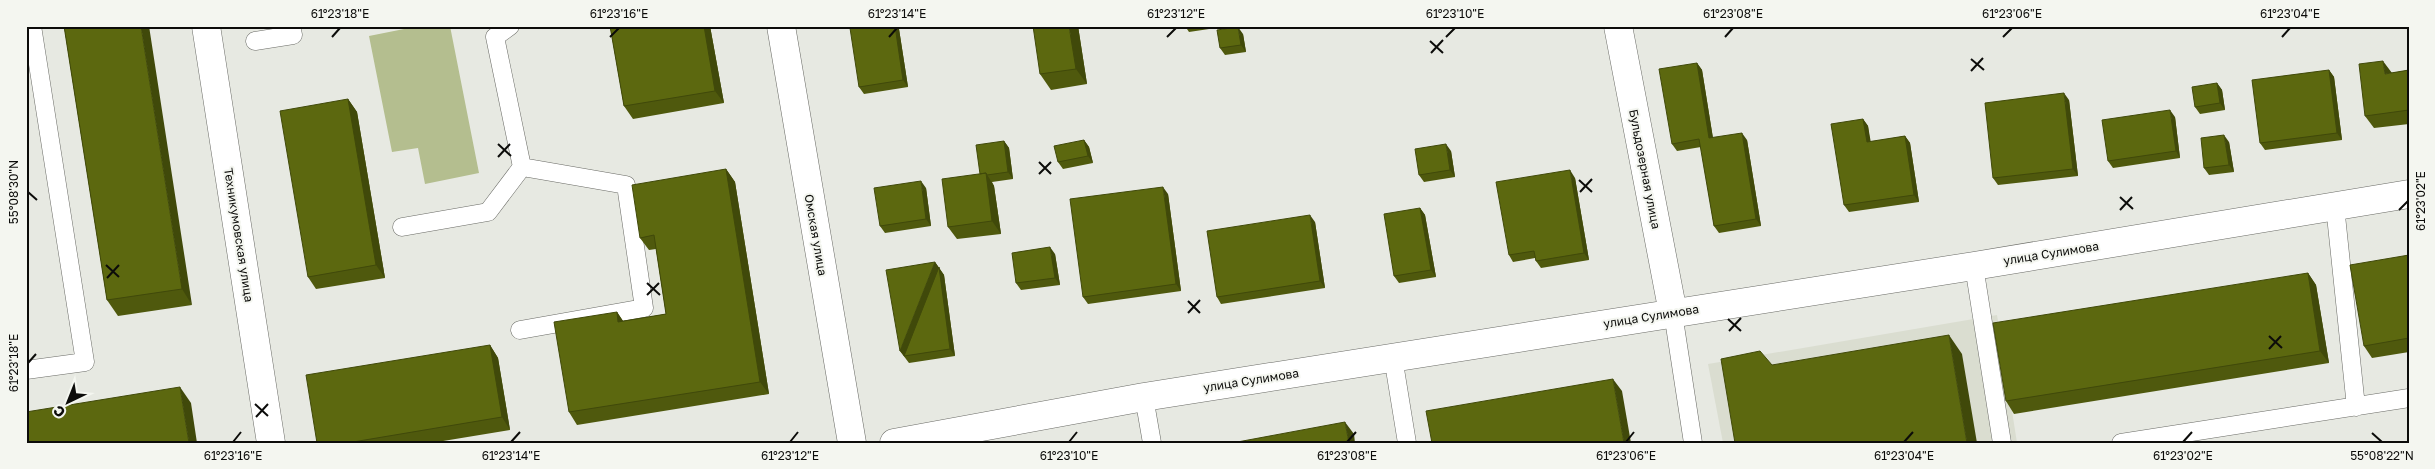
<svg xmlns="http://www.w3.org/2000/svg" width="2435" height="469" font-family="'Golos Text',sans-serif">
<rect width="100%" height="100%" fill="#e7e9e2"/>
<path fill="#daddd0" d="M1997 315 2017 443H1723L1708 364Z"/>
<path fill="#b4be8f" d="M419 26H450L479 173 425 184 418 148 392 152 369 36Z"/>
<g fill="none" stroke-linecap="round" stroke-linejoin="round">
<g stroke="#6a6b66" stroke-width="19">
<path id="service" d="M510 26 495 37 522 167 626 185 644 308 520 330
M255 41 293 35 291 26
M2335 206 2356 407
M402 227 488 212 522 167
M1974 266 2002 443
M1673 313 1693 443
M1393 357 1407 443
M26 370 85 362 32 26
M1144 397 1152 443
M2121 443 2409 398"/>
</g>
<g stroke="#6a6b66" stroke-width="29">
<path id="minor" d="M206 26 271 443
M1618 26 1673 313
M894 443 1144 397 1974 266 2409 194"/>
</g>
<g stroke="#6a6b66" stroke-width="29">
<path id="tertiary" d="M781 26 852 443"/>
</g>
<use href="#service" stroke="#fff" stroke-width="18"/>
<use href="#minor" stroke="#fff" stroke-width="28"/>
<use href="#tertiary" stroke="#fff" stroke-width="28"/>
</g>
<path fill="#4f590d" d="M64 26 192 305 118 316 107 300Z
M610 26H710L724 103 633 119 624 106Z
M864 26H897L899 29 908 87 864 94 859 87Z
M1078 26 1087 84 1051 90 1040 74Z
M1185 26H1229L1189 32Z
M1243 34 1246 52 1225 55 1220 48Z
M1697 63 1702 70 1713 138 1747 140 1761 226 1719 233 1714 226 1701 147 1677 151 1672 144Z
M2329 70 2334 77 2342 140 2265 150 2260 143Z
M2409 70V124L2374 128 2365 116 2392 73Z
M2217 83 2222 90 2225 110 2200 114 2195 107Z
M348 99 357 112 385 278 316 289 308 277Z
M2069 100 2078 176 1998 185 1993 178Z
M2175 117 2180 158 2113 168 2108 161Z
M1863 119 1868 126 1870 142 1905 136 1910 143 1919 202 1849 212 1844 205Z
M1084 140 1089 147 1093 163 1063 169 1058 162Z
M1004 141 1009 148 1013 179 992 182 994 186 1001 234 957 239 948 227Z
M2229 142 2234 172 2209 175 2204 168Z
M1451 151 1455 177 1424 182 1419 175Z
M726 169 735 182 769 394 577 425 569 412 617 312 623 321 666 314 656 249 649 250 640 238Z
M1575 178 1589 260 1541 268 1536 261 1535 258 1513 262 1509 255Z
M926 188 931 226 885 233 880 226Z
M1168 194 1181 291 1088 304 1083 297Z
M1420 208 1425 215 1436 277 1399 283 1394 276Z
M1315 222 1325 288 1221 304 1217 297Z
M1055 254 1060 285 1021 290 1016 283Z
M2409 255V352L2372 358 2364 346Z
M935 262 944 275 955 356 909 363 900 351Z
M2308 273 2316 285 2329 363 2014 414 2006 401Z
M490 345 498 358 510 430 431 443H317Z"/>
<path fill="#40490a" d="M141 26H149L192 305 182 289Z
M704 26H710L724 103 715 91Z
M895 26H897L899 29 908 87 903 80Z
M1069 26H1078L1087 84 1076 69Z
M1238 27 1243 34 1246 52 1241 45Z
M2383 61 2392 73 2385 74Z
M1697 63 1702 70 1714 145 1709 138Z
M2329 70 2334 77 2342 140 2337 133Z
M2217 83 2222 90 2225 110 2220 103Z
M2064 93 2069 100 2078 176 2073 169Z
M348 99 357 112 385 278 376 265Z
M2170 110 2175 117 2180 158 2176 151Z
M1863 119 1868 126 1872 149 1867 142Z
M1742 133 1747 140 1761 226 1756 219Z
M2224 135 2229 142 2234 172 2229 165Z
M1905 136 1910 143 1919 202 1914 195Z
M1084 140 1089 147 1093 163 1088 156Z
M1004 141 1009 148 1013 179 1008 172Z
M1446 144 1451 151 1455 177 1450 170Z
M726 169 735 182 769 394 760 382Z
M1570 170 1575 178 1589 260 1584 253Z
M986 173 994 186 1001 234 992 221Z
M921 181 926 188 931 226 926 219Z
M1163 187 1168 194 1181 291 1176 284Z
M1420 208 1425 215 1436 277 1431 270Z
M1310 215 1315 222 1325 288 1320 281Z
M1050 247 1055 254 1060 285 1055 278Z
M935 262 944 275 955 356 950 349 904 356 900 351Z
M2308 273 2316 285 2329 363 2320 351Z
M617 312 625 324 618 322Z
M1949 335 1962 354 1977 443H1967Z
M490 345 498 358 510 430 502 417Z
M1613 379 1622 391 1631 443H1624Z
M180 387 191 403 197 443H189Z
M1345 422 1354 434 1355 443H1349Z"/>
<path fill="#5c680f" stroke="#40490a" d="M64 26H141L182 289 107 300Z
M610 26H704L715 91 624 106Z
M864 26H895L903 80 859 87 850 28Z
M1033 26H1069L1076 69 1040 74Z
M1238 27 1241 45 1220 48 1217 30Z
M2383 61 2385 74 2409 70V110L2365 116 2359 64Z
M1697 63 1709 138 1742 133 1756 219 1714 226 1699 139 1672 144 1659 69Z
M2329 70 2337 133 2260 143 2252 80Z
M2217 83 2220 103 2195 107 2192 87Z
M2064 93 2073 169 1993 178 1985 103Z
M348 99 376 265 308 277 280 111Z
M2170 110 2176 151 2108 161 2102 120Z
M1863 119 1867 142 1905 136 1914 195 1844 205 1831 124Z
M2224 135 2229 165 2204 168 2201 138Z
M1084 140 1088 156 1058 162 1054 146Z
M1004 141 1008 172 987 175 986 173 980 174 976 145Z
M1446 144 1450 170 1419 175 1415 149Z
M726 169 760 382 569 412 554 322 617 312 618 322 666 314 654 235 640 238 632 185Z
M1570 170 1584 253 1536 261 1534 251 1509 255 1496 182Z
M986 173 992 221 948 227 942 179Z
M921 181 926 219 880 226 874 188Z
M1163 187 1176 284 1083 297 1070 199Z
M1420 208 1431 270 1394 276 1384 214Z
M1310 215 1320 281 1217 297 1207 231Z
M1050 247 1055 278 1016 283 1012 253Z
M2409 255V338L2364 346 2350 265Z
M935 262 900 351 886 270Z
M939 267 950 349 904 356Z
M2308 273 2320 351 2006 401 1993 323Z
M1949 335 1967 443H1735L1721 359 1760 351 1772 365Z
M490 345 502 417 347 443H317L306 375Z
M1613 379 1624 443H1432L1426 411Z
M180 387 189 443H26V412Z
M1345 422 1349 443H1232Z"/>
<path fill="none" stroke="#0c0c0a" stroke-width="2" d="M332 37 340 28M610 37 619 28M889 37 897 28M1167 37 1176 28M1446 37 1455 28M1725 37 1733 28M2003 37 2012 28M2282 37 2290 28M1430 41 1443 53M1431 53 1443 40M1971 59 1984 70M1971 71 1983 58M498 144 511 156M498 157 510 144M1039 162 1051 174M1039 174 1051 162M1579 180 1592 192M28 192 37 200M1580 192 1592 179M2120 197 2133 209M2120 210 2132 197M2399 210 2408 201M106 265 119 277M107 278 119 265M647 283 660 295M647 295 659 283M1188 301 1200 313M1188 313 1200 300M1728 319 1741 331M1729 331 1741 318M2269 336 2282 348M2269 349 2281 336M28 363 36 354M255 404 268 416M256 417 268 404M2372 433 2382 442M233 442 241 432M511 442 520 432M790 442 798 432M1069 442 1077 432M1347 442 1356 432M1626 442 1634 432M1904 442 1913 432M2183 442 2192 432"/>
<g text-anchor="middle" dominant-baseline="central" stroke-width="4" stroke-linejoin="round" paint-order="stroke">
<g font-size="12" fill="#0c0c0a" stroke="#f4f6f0">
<text transform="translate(1645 169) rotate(79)">Бульдозерная улица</text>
<text transform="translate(239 235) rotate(81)">Техникумовская улица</text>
<text transform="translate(816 235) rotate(80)">Омская улица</text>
<text transform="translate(2051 253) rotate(-9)">улица Сулимова</text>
<text transform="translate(1651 316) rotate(-9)">улица Сулимова</text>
<text transform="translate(1251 380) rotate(-9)">улица Сулимова</text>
</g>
</g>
<rect width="2435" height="469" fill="none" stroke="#f4f6f0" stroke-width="55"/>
<g transform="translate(68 402) rotate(223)" stroke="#f4f6f0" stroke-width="4" paint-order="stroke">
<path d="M0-4L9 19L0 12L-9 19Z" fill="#0c0c0a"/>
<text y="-8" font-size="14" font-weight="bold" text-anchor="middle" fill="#0c0c0a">С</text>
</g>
<rect x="28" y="28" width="2380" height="414" fill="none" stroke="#0c0c0a" stroke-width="2"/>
<g font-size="12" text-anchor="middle" fill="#0c0c0a">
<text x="340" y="18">61°23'18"E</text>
<text x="619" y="18">61°23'16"E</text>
<text x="897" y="18">61°23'14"E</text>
<text x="1176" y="18">61°23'12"E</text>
<text x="1455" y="18">61°23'10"E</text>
<text x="1733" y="18">61°23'08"E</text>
<text x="2012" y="18">61°23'06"E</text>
<text x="2290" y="18">61°23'04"E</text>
<text transform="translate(14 192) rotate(-90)" y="4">55°08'30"N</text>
<text transform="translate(2421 201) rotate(-90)" y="4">61°23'02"E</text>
<text transform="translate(14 363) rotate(-90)" y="4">61°23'18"E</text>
<text x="233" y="460">61°23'16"E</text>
<text x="511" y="460">61°23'14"E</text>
<text x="790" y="460">61°23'12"E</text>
<text x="1069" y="460">61°23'10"E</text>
<text x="1347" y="460">61°23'08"E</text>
<text x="1626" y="460">61°23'06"E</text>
<text x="1904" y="460">61°23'04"E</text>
<text x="2183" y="460">61°23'02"E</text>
<text x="2382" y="460">55°08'22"N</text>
</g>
</svg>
